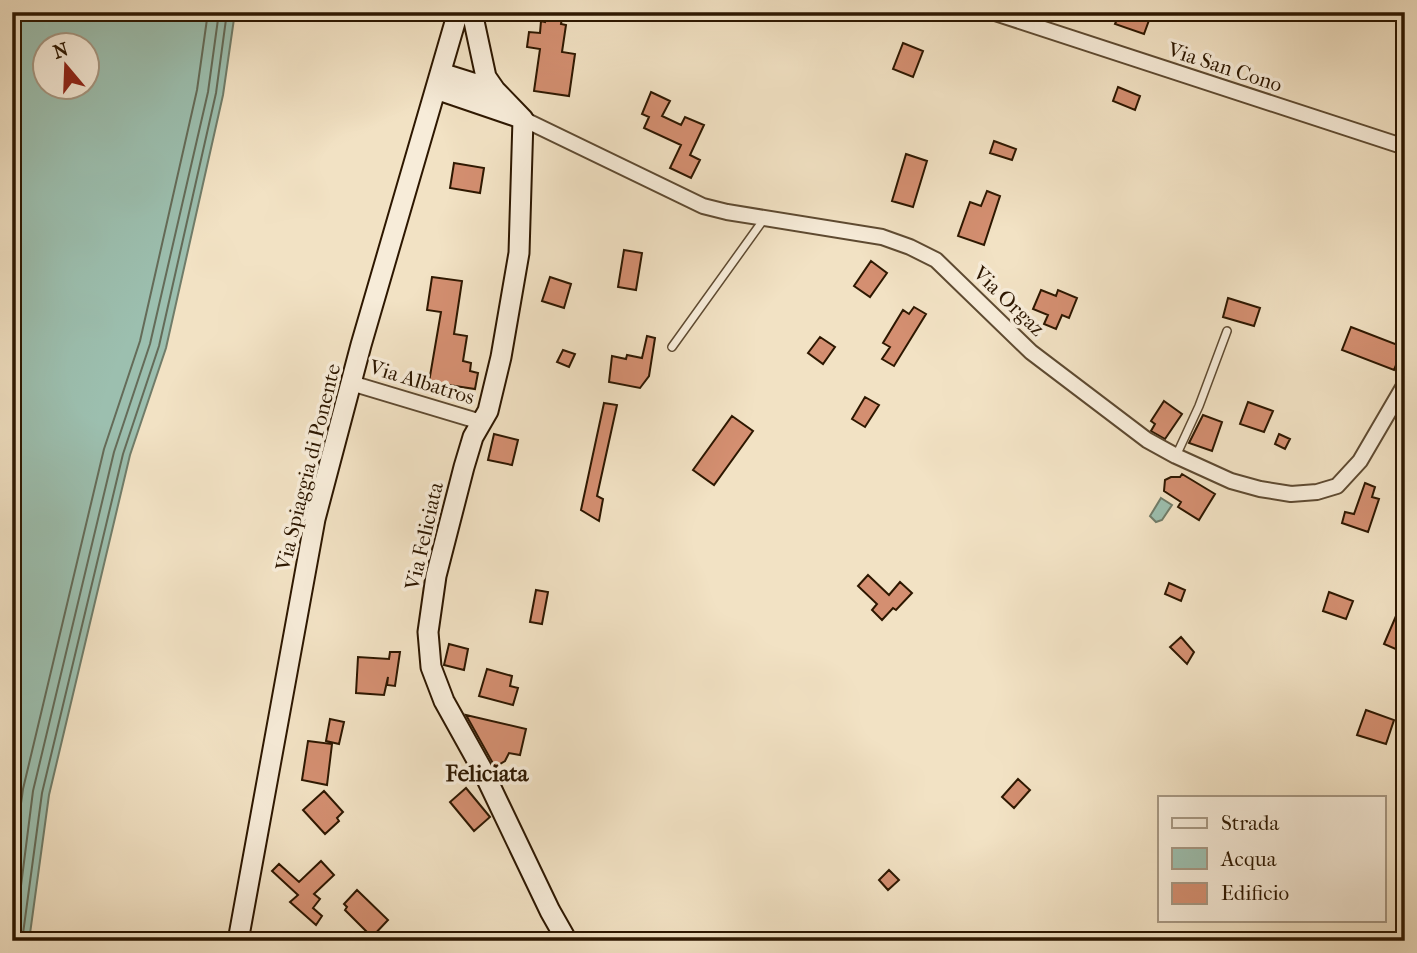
<svg xmlns="http://www.w3.org/2000/svg" width="1417" height="953" font-family="'IM FELL French Canon',serif">
<rect width="100%" height="100%" fill="#f2e2c4"/>
<filter id="stains"><feTurbulence type="fractalNoise" baseFrequency=".00286" numOctaves="4"/><feColorMatrix values="0 0 0 0 .2 0 0 0 0 .09 0 0 0 0 .02 0 0 0 .5 -.17"/></filter>
<radialGradient id="worn" r=".72"><stop offset=".6" stop-color="#630" stop-opacity="0"/><stop offset="1" stop-color="#630" stop-opacity=".3"/></radialGradient>
<path fill="#9cbfaf" stroke="#707c69" stroke-width="2" fill-rule="evenodd" d="M12 12H235L223 95 166 348 130 455 49 795 29 941H12ZM46 46H88V88H46Z
M1161 498 1172 505 1162 520 1156 522 1150 516Z"/>
<g fill="none" stroke-linecap="round" stroke-linejoin="round">
<path stroke="#646b58" stroke-width="2" d="M12 868 23 789 104 449 140 341 197 90 208 12
M14 941 33 791 114 452 150 344 208 92 219 12
M22 941 42 793 123 454 159 346 216 93 227 12"/>
<path stroke="#707c69" stroke-width="4.5" d="M321 12 349 18"/>
</g>
<path fill="#d48f71" stroke="#2d1700" stroke-width="2" d="M546 12H563L561 24 566 25 562 52 575 54 569 96 534 91 540 49 527 47 529 32 540 33 541 21 545 22Z
M1120 12H1152L1144 34 1115 24Z
M903 43 923 51 913 77 893 69Z
M1118 87 1140 96 1135 110 1113 101Z
M651 92 670 101 662 116 681 125 685 117 704 125 690 155 700 160 691 178 670 168 681 145 644 128 649 117 642 114Z
M994 141 1016 149 1012 160 990 153Z
M906 154 927 161 913 207 892 201Z
M454 163 484 168 480 193 450 188Z
M987 191 1000 196 984 245 958 236 970 202 981 206Z
M624 250 642 253 636 290 618 287Z
M871 261 887 273 870 297 854 286Z
M432 277 462 281 454 334 467 336 463 361 471 363 470 371 478 373 475 389 429 382 441 312 427 310Z
M550 277 571 284 564 308 542 301Z
M1041 290 1056 296 1058 290 1077 298 1069 318 1062 315 1056 329 1044 324 1048 315 1033 309Z
M1228 298 1260 308 1254 326 1223 317Z
M914 307 926 314 894 366 882 359 890 347 883 343 903 310 909 314Z
M1351 327 1403 347 1394 370 1342 350Z
M647 336 655 338 649 376 640 388 609 382 612 356 626 359 627 355 642 358Z
M820 337 835 347 823 364 808 353Z
M563 350 575 354 569 367 557 362Z
M865 397 879 405 865 427 852 419Z
M1164 401 1182 414 1165 439 1151 431 1155 424 1151 421Z
M1248 402 1273 411 1264 432 1240 424Z
M604 403 617 405 597 496 603 499 599 521 581 510Z
M1203 415 1222 422 1212 451 1189 443Z
M732 416 753 431 714 485 693 470Z
M494 434 518 440 512 465 488 460Z
M1279 434 1290 439 1285 449 1275 444Z
M1182 474 1215 494 1199 520 1178 507 1181 502 1164 491 1165 480 1171 477H1180Z
M1365 483 1375 487 1372 497 1379 499 1368 532 1342 523 1345 512 1354 514Z
M868 575 889 595 900 582 912 593 896 610 893 608 882 620 872 610 877 604 858 586Z
M1169 583 1185 590 1181 601 1165 594Z
M536 590 548 592 542 624 530 622Z
M1329 592 1353 601 1346 619 1323 611Z
M1405 595V653L1384 644Z
M1181 637 1194 652 1187 664 1170 647Z
M449 644 468 649 464 670 444 665Z
M390 652H400L395 686 387 685 388 677 384 695 356 693 358 657 389 659Z
M487 669 512 676 510 686 518 688 513 705 479 696Z
M1366 710 1394 720 1386 744 1357 735Z
M466 715 526 729 520 755 509 753 505 761 495 767Z
M330 719 344 722 339 744 326 741Z
M308 741 332 744 327 785 302 780Z
M1018 779 1030 790 1014 808 1002 797Z
M466 788 490 817 474 831 450 802Z
M324 791 343 812 337 818 339 821 325 834 303 810Z
M321 861 334 875 314 894 320 899 313 908 322 916 316 925 290 902 298 895 272 871 279 864 299 882Z
M889 870 899 880 888 890 879 880Z
M357 890 388 920 372 937 345 910 347 907 344 904Z"/>
<g fill="none" stroke-linecap="round" stroke-linejoin="round">
<g stroke="#5e4a31" stroke-width="10">
<path id="lane" d="M672 347 764 219
M1176 456 1199 406 1227 331"/>
</g>
<g stroke="#5e4a31" stroke-width="18">
<path id="street" d="M992 12 1405 147
M523 119 703 206 727 212 882 237 910 247 936 260 1031 352 1147 440 1176 456 1231 481 1260 489 1291 494 1317 492 1337 486 1360 461 1405 384
M351 383 481 422"/>
</g>
<g stroke="#2d1700" stroke-width="23">
<path id="secondary" d="M472 12 486 77 495 90 523 119
M441 73 495 90
M436 89 518 117
M523 119 519 253 501 357 488 411 473 437 464 467 436 576 428 632 431 667 444 701 483 771 550 911 567 941
M238 941 315 519 361 345 458 12"/>
</g>
<use href="#lane" stroke="#f7ecd9" stroke-width="7"/>
<use href="#street" stroke="#f7ecd9" stroke-width="14"/>
<use href="#secondary" stroke="#f7ecd9" stroke-width="19"/>
</g>
<g text-anchor="middle" dominant-baseline="central" stroke-width="7" stroke-linejoin="round" paint-order="stroke">
<g font-size="21" fill="#2d1700" stroke="#f7ecd9">
<text transform="translate(1225 67) rotate(18)">Via San Cono</text>
<text transform="translate(1009 301) rotate(44)">Via Orgaz</text>
<text transform="translate(422 382) rotate(17)">Via Albatros</text>
<text transform="translate(308 467) rotate(-76)">Via Spiaggia di Ponente</text>
<text transform="translate(424 536) rotate(-77)">Via Feliciata</text>
</g>
<g font-size="23" font-weight="bold" fill="#2d1700" stroke="#f7ecd9">
<text x="487" y="773">Feliciata</text>
</g>
</g>
<rect width="1417" height="953" fill="none" stroke="#f2e2c4" stroke-width="42"/>
<rect x="14" y="14" width="1389" height="925" fill="none" stroke="#2d1700" stroke-width="3.5"/>
<rect x="21" y="21" width="1375" height="911" fill="none" stroke="#2d1700" stroke-width="2"/>
<rect x="1158" y="796" width="228" height="126" fill="#f7ecd9" stroke="#a69782" stroke-width="2"/>
<rect x="1172" y="818" width="35" height="10" fill="#f7ecd9" stroke="#a69782" stroke-width="2"/>
<text x="1221" y="830" font-size="21" fill="#2d1700">Strada</text>
<rect x="1172" y="848" width="35" height="21" fill="#9cbfaf" stroke="#a69782" stroke-width="2"/>
<text x="1221" y="866" font-size="21" fill="#2d1700">Acqua</text>
<rect x="1172" y="883" width="35" height="21" fill="#d48f71" stroke="#a69782" stroke-width="2"/>
<text x="1221" y="900" font-size="21" fill="#2d1700">Edificio</text>
<g transform="translate(66 66) rotate(341)"><circle r="33" fill="#f7ecd9" stroke="#a69782" stroke-width="2"/>
<path d="M0-5L12 26L0 18L-12 26Z" fill="#8f2418"/>
<text y="-10" font-size="19" font-weight="bold" text-anchor="middle" fill="#2d1700">N</text>
</g>
<rect width="100%" height="100%" filter="url(#stains)"/>
<rect width="100%" height="100%" fill="url(#worn)"/>
</svg>
